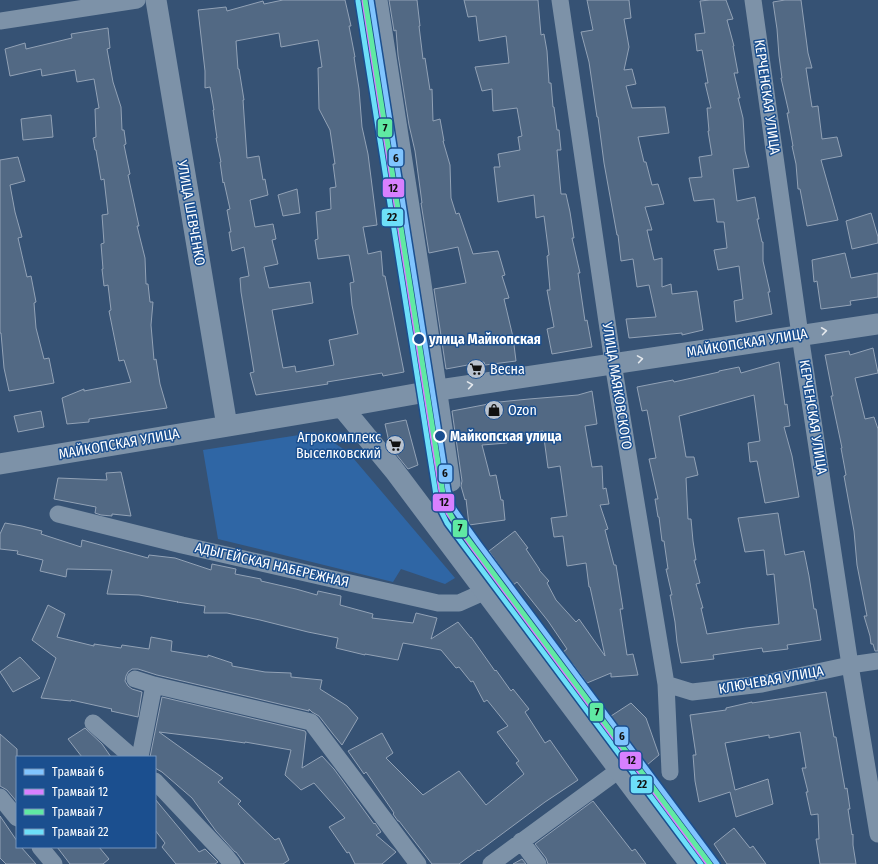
<svg xmlns="http://www.w3.org/2000/svg" width="878" height="864" font-family="'Fira Sans Condensed',sans-serif">
<rect width="100%" height="100%" fill="#365274"/>
<path fill="#2f66a5" d="M312 433 322 435 348 452 455 578 445 584 401 569 393 582 218 539 203 450Z"/>
<path fill="#526984" stroke="#92a2b6" fill-rule="evenodd" d="M283 0H345L351 26H349L355 57H354L359 89 362 127 368 154 377 225 363 227 368 254 381 251 383 276H385L404 372 383 376 382 373 327 382 328 384 256 395 250 373 254 372 241 292 240 278 249 276 244 247 232 251 229 232H231L227 210 230 209 224 182 223 183 220 162H221L216 138H217L213 110H214L210 87 205 88V71L198 10 226 7 227 11 263 1 264 4ZM279 33 281 47 318 40 322 67 318 68 319 109 330 130 335 164H333L336 187 330 188 331 209 316 212 318 239 315 240 318 259 349 255 354 282 350 283 352 305 358 334 329 340 334 365 296 372 295 366 283 368 272 310 313 303 310 282 269 288 264 267 278 264 272 240 276 239 273 224 255 227 250 200 268 195 265 179 263 180 259 156 247 158 243 100H244L239 69H238L236 41Z
M389 0H417L420 26H419L423 59 425 58 430 90 432 89 433 121 440 119 444 141H443L450 165 451 198 456 214 459 213 473 254 498 251 505 275 502 276 509 298 504 299 513 337 516 361 485 365 484 362 446 369 434 289 466 283 458 247 429 253 421 203H422L415 151 409 125 398 55 396 30 394 31Z
M464 0H538L541 35 544 34 547 51 549 83H551L553 107H554L557 130H559L561 150H557L561 194H566L570 212 574 238H572L580 273H578L585 321 587 320 592 347 552 354 547 329 554 327 547 290H550L547 256 549 255 544 216 536 218 534 195 498 202 494 167H500L498 154 520 150 518 137 522 136 517 108 493 111 492 89 482 91 475 67 509 63 506 36 479 41 476 16 468 17Z
M587 0H629L631 18 624 19 629 47 624 70 632 69 636 84 626 86 632 108 665 107 669 133 638 137 644 162H646L652 185 658 184 664 204 645 207 652 230H647L654 260 662 258V287L671 284 672 294 697 291 703 330 682 335V333L629 338 626 319 656 317 649 285 637 287 633 259 621 261 618 235H617L604 163 598 117H597L589 62 581 32 593 30Z
M710 0H726L733 19 727 20 734 46H733L738 73H734L740 98H738L743 118 745 151 749 167 733 169 737 201 755 197 759 219H757L762 242H763V261L770 292H768L772 314 736 322 734 301 743 299 739 266 718 270 714 250 727 248 724 222H717L714 199 694 201 689 178 702 177 699 157 712 155 708 131H709L707 108H711L705 83H708L702 50 697 51 695 34 705 33 700 1Z
M785 0H801L808 53 812 68H806L812 107 818 106 822 139 837 137 842 156 821 160 838 220 807 226 800 189H798L796 164 792 146H793L787 113H789L781 78H782L779 56 777 29 773 2Z
M108 28 110 48 107 49 113 82 121 107 122 130H124L126 144 124 145 130 174 128 175 139 226H137L145 258 146 284H148L150 302H153L151 325 154 360 156 359 160 384 167 408 89 419V422L67 424 62 398 84 389V391L131 382 124 360 119 361 109 311 111 310 108 285 104 286 102 269H103L101 244 104 243 102 215 108 214 104 179 101 180 96 150H95L93 138 96 137 95 109 99 108 94 79 77 82 75 70 42 76 41 69 10 76 5 49 25 43 26 49 72 38 71 34Z
M51 115 53 137 23 140 21 119Z
M18 157 25 181 10 185 15 212 22 237 18 238 27 277 31 276 36 302 34 303 36 328 44 359 49 358 54 383 9 391 4 368 1 333H0V160Z
M297 189 300 213 283 216 278 195Z
M871 213 878 237V243L852 249 846 221Z
M845 253 851 278 878 273V297L850 301 851 305 821 309 817 281 814 282 812 260Z
M873 348 878 373 855 378 865 419 874 417 878 429V651H875L873 644H871L870 636 864 616H867L857 565 854 531 844 476 846 475 841 448H842L831 396H833L825 355 849 351 850 355Z
M779 362 785 405 787 404 790 426 784 427 792 456 799 497 765 503 757 461 750 462 748 443 760 441 754 395 679 416 686 457H694L698 475 686 478 688 519H691L693 541 696 560H694L700 583 696 584 703 608H701L707 634 746 628 779 624 774 574 767 575 764 550 745 552 738 518 778 513 785 555 804 551 809 576 814 609H816L821 640 787 645 788 649 763 652 762 648 713 655 714 659 681 663 677 642 675 622 670 595H672L666 569H668L664 541H662L659 517H658L655 499H658L649 459 656 458 647 410 642 411 637 387 673 380 674 382 719 372V371L739 367 741 373Z
M592 391 597 424 585 426 592 467 602 466 603 489 606 488 609 504 600 505 608 529 605 530 614 565H616L623 609H620L627 655 633 654 638 675 611 677V673L587 683 572 663H571L563 652 567 649 548 621 517 582 513 585 489 551 515 531 528 548 526 549 540 570H539L549 581 547 583 556 600 576 622 579 619 605 656 590 587H589L586 563 567 566 563 536 554 537 551 518 567 516 560 466 548 468 543 431 506 437 507 443 482 445 490 476 496 475 501 500H503L505 520 469 525 466 499 465 500 461 486 462 481 452 411 499 402 529 399 578 395Z
M41 411 44 427 18 432 14 416Z
M406 420 418 465 408 469 392 449 389 442 385 424Z
M121 472 131 516 112 514V516L101 515 95 513 96 507 54 499 58 478 107 480 106 473Z
M5 523 22 526 42 531 41 534 81 547 82 540 148 558 149 555 175 558 211 570 212 564 236 569 235 574 261 579V581L296 589 317 595 318 591 341 596 340 605 373 614 372 618 413 623 416 613 437 618 431 639 458 622 471 638V637L495 671 496 670 511 691 513 689 529 709 525 712 545 743 550 740 578 780 545 802 479 851 478 850 459 864H432L399 821H398L393 814 394 813 366 772 364 774 348 751 382 733 393 753 386 758 423 795 459 771 486 805 524 774 516 763 519 761 497 732 508 726 487 700 484 702 473 681 471 682 459 667 456 668 441 650 403 643 398 660 365 654V655L336 648 338 638 308 632 260 620 227 613H204L205 606 177 602H178L139 595 107 594 112 570 67 569 66 577 40 571 43 560 17 554 18 551 0 549V534Z
M48 605 65 614 57 637 94 646V644L121 648 122 645 149 649 151 637 172 641 171 651 208 657V655L232 663V666L265 672 291 673V677L322 680 320 689 347 706 358 718 342 745 333 734 319 716 312 712 309 709V711L157 675 138 669H132L128 672 126 676 125 681 128 686 132 689 142 692 138 717 111 711 112 710H111L112 709 71 700V701L41 698 56 658 32 640Z
M20 657 40 678 13 692 0 672Z
M826 692 834 737H836L845 789 847 788 850 809H848L852 835 853 834V845L856 864H820L816 839H819L818 814 811 815 806 792H808L802 768H806L800 732 769 738V735L725 743 735 790 768 779 773 804 736 817 730 792 699 802 695 781 693 755H696L690 715 726 710V708L752 702V703Z
M162 697 305 731 306 733 302 768 322 756 334 769 374 824 375 823 381 832 376 835 396 852 382 864H355L349 852 347 853 329 827 345 818 314 783 301 790 285 775 291 750 245 742V743L217 739 159 732 223 778 218 782 241 801 238 804 275 840 279 838 289 860 283 864H245L236 852H235L216 831 192 798 162 772 155 768V757H150Z
M631 703 646 718 659 755 647 765 611 716Z
M85 728 102 744 111 757H82L68 739Z
M0 734 17 749V802L7 790 0 786Z
M155 799 199 852 205 849 218 862 215 864H176L162 847 165 843 155 830Z
M593 801 632 851 635 849 646 864H548L546 858 535 844Z
M0 816 17 841V847H21L36 864H6L0 858Z
M734 828 750 848 753 846 766 864H727L714 844Z
M57 847H99L109 859 103 864H70Z
M522 859 526 864H513Z"/>
<g fill="none" stroke-linecap="round" stroke-linejoin="round">
<path stroke="#7d92a8" stroke-width="17" d="M379 0 422 277 452 483
M560 0 613 363 666 684 670 772
M753 0 800 335 850 665 878 834
M0 21 137 0
M58 514 182 545 438 603H459L486 591
M135 679 154 685 311 722 418 864
M666 684 692 692 762 684 850 665 878 661
M93 723 132 757
M140 757 154 685
M155 781 225 855 232 864
M0 797 17 818
M521 841 538 864
M40 847 54 864
M491 864 619 770"/>
<path stroke="#7d92a8" stroke-width="21" d="M156 0 227 426
M342 407 394 470 690 864
M0 464 342 407 426 392 878 324"/>
<g stroke="#1b4f8f" stroke-width="8">
<path id="tram-1" d="M371 0 448 490 452 505 454 509 479 544 717 864"/>
</g>
<g stroke="#1b4f8f" stroke-width="8">
<path id="tram-2" d="M364 1 441 491 445 507 448 513 473 548 708 864"/>
</g>
<g stroke="#1b4f8f" stroke-width="8">
<path id="tram-3" d="M365 0 443 494 446 506 453 519 710 864"/>
</g>
<g stroke="#1b4f8f" stroke-width="8">
<path id="tram-4" d="M358 1 436 495 440 509 447 523 701 864"/>
</g>
<use href="#tram-1" stroke="#80c4ff" stroke-width="5"/>
<use href="#tram-2" stroke="#d880ff" stroke-width="5"/>
<use href="#tram-3" stroke="#60e9a3" stroke-width="5"/>
<use href="#tram-4" stroke="#6ddff8" stroke-width="5"/>
</g>
<defs><path id="oneway-chevron" d="M-2-3.5L2.5 0L-2 3.5" fill="none" stroke-width="1.6" stroke-linecap="round" stroke-linejoin="round"/></defs>
<g stroke="#e5e9ee">
<use href="#oneway-chevron" transform="translate(824 331) rotate(-8)"/>
<use href="#oneway-chevron" transform="translate(640 359) rotate(-9)"/>
<use href="#oneway-chevron" transform="translate(470 385) rotate(-9)"/>
</g>
<defs>
<g id="supermarket-disc" transform="scale(1)"><circle r="9.5" fill="#b9c2ce" stroke="#1b4f8f"/><path d="M-6-5.5h2.5l.6 2H6L4.5 2H-2.5L-4.4-4H-6ZM-1.5 3.2a1.3 1.3 0 1 0 .1 0ZM3 3.2a1.3 1.3 0 1 0 .1 0Z" fill="#111"/></g>
<g id="shop-disc" transform="scale(1)"><circle r="9.5" fill="#b9c2ce" stroke="#1b4f8f"/><path d="M-5-2.5h2.3a2.7 3.5 0 0 1 5.4 0H5L5.5 6h-11ZM-1.5-2.5h3a1.5 2.3 0 0 0-3 0Z" fill="#111"/></g>
</defs>
<g fill-rule="evenodd">
<use href="#supermarket-disc" x="476" y="369"/>
<use href="#shop-disc" x="494" y="410"/>
<use href="#supermarket-disc" x="395" y="445"/>
</g>
<g fill="#1b4f8f" stroke="#fff" stroke-width="2">
<circle cx="419" cy="339" r="6"/>
<circle cx="440" cy="436" r="6"/>
</g>
<g text-anchor="middle" dominant-baseline="central" stroke-width="3" stroke-linejoin="round" paint-order="stroke">
<g font-size="14" fill="#fff" stroke="#1b4f8f">
<text transform="translate(767 97) rotate(82)">КЕРЧЕНСКАЯ УЛИЦА</text>
<text transform="translate(191 213) rotate(80)">УЛИЦА ШЕВЧЕНКО</text>
<text transform="translate(747 343) rotate(-9)">МАЙКОПСКАЯ УЛИЦА</text>
<text transform="translate(617 386) rotate(81)">УЛИЦА МАЯКОВСКОГО</text>
<text transform="translate(813 417) rotate(81)">КЕРЧЕНСКАЯ УЛИЦА</text>
<text transform="translate(119 444) rotate(-10)">МАЙКОПСКАЯ УЛИЦА</text>
<text transform="translate(272 565) rotate(13)">АДЫГЕЙСКАЯ НАБЕРЕЖНАЯ</text>
<text transform="translate(771 680) rotate(-10)">КЛЮЧЕВАЯ УЛИЦА</text>
</g>
<g font-size="14" font-weight="bold" fill="#fff" stroke="#1b4f8f" text-anchor="start">
<text x="429" y="339">улица Майкопская</text>
<text x="450" y="436">Майкопская улица</text>
</g>
<g font-size="14" fill="#fff" stroke="#1b4f8f" text-anchor="start">
<text x="490" y="369">Весна</text>
<text x="508" y="410">Ozon</text>
<text x="381" y="437" text-anchor="end">Агрокомплекс<tspan x="381" dy="16">Выселковский</tspan></text>
</g>
</g>
<g stroke="#1b4f8f" stroke-width="1.5">
<rect x="377" y="118" width="16" height="20" rx="4" fill="#60e9a3"/>
<rect x="388" y="148" width="16" height="19" rx="4" fill="#80c4ff"/>
<rect x="382" y="178" width="23" height="20" rx="4" fill="#d880ff"/>
<rect x="381" y="208" width="23" height="19" rx="4" fill="#6ddff8"/>
<rect x="438" y="464" width="15" height="19" rx="4" fill="#80c4ff"/>
<rect x="432" y="493" width="23" height="19" rx="4" fill="#d880ff"/>
<rect x="452" y="519" width="16" height="19" rx="4" fill="#60e9a3"/>
<rect x="589" y="702" width="15" height="20" rx="4" fill="#60e9a3"/>
<rect x="614" y="726" width="15" height="20" rx="4" fill="#80c4ff"/>
<rect x="619" y="751" width="23" height="19" rx="4" fill="#d880ff"/>
<rect x="630" y="775" width="23" height="19" rx="4" fill="#6ddff8"/>
</g>
<g font-size="11" text-anchor="middle" font-weight="bold" fill="#111">
<text x="385" y="132">7</text>
<text x="396" y="162">6</text>
<text x="393" y="192">12</text>
<text x="392" y="221">22</text>
<text x="445" y="477">6</text>
<text x="444" y="506">12</text>
<text x="460" y="532">7</text>
<text x="597" y="716">7</text>
<text x="622" y="740">6</text>
<text x="631" y="764">12</text>
<text x="642" y="788">22</text>
</g>
<rect x="16" y="756" width="140" height="92" fill="#1b4f8f" stroke="#7695bc"/>
<rect x="24" y="769" width="20" height="6" fill="#80c4ff" stroke="#7695bc"/>
<text x="52" y="776" font-size="12" fill="#ffffff">Трамвай 6</text>
<rect x="24" y="789" width="20" height="6" fill="#d880ff" stroke="#7695bc"/>
<text x="52" y="796" font-size="12" fill="#ffffff">Трамвай 12</text>
<rect x="24" y="809" width="20" height="6" fill="#60e9a3" stroke="#7695bc"/>
<text x="52" y="816" font-size="12" fill="#ffffff">Трамвай 7</text>
<rect x="24" y="829" width="20" height="6" fill="#6ddff8" stroke="#7695bc"/>
<text x="52" y="836" font-size="12" fill="#ffffff">Трамвай 22</text>
</svg>
